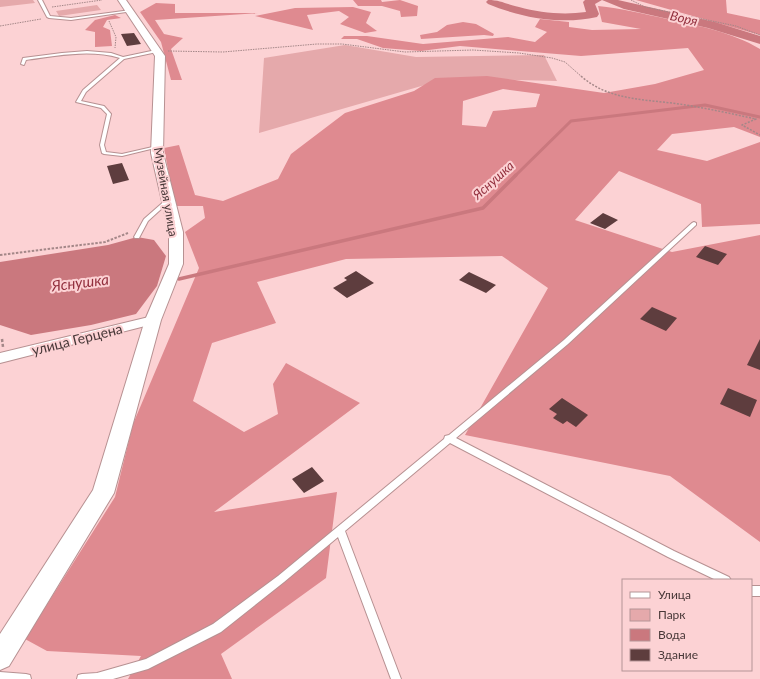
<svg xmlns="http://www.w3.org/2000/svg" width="760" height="679" font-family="Lato,sans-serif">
<rect width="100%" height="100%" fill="#fcd2d4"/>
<path fill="#e5a9ab" d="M0 0H33L35 3 0 7Z
M97 5 101 10 59 16 56 11Z
M345 45 416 57 544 55 557 81 449 78 259 133 264 58Z"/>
<path fill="#df8a90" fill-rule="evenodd" d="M353 0H381L382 2 400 0 418 6 417 16 401 17 400 11 382 6H358Z
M636 0H726L727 13 760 20V35Z
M156 3 175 4V13H258L155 20 164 34 183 38 171 49 182 80H171L161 42 140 12Z
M598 6C621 8 644 14 667 19 699 26 732 32 760 49V137L734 127 672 134 657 150 707 161 760 142V224L702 227 701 204 619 171 575 220 672 252 760 235V542L670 476 465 435 548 288 502 256 346 259 257 282 276 323 212 343 193 401 244 432 278 414 273 384 286 363 360 403 214 512 337 492 326 578 221 654 232 679H128L141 656 47 651 25 639 115 497 133 424 199 268 185 232 205 218 203 206H175L164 148 179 145 195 195 223 201 278 179 291 154 345 113 414 91 435 78 487 76 604 93 655 84 704 70 688 48 581 56 460 46 421 51 383 48 357 39H341L344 36H367L423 44 508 37 535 42 547 32 535 27 540 19 569 22V27L592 30 641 29 602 22ZM503 89 540 94 536 107 493 111 486 127 462 125 463 101Z
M353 7 371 12 366 23 377 31 365 33 340 24 349 17 339 11 307 15 313 30 255 16 295 8Z
M115 15 121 18 107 20 103 27 110 30 112 46 95 47V32L85 30 95 20Z
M463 22 476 24 494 34 493 36 484 35 421 39 420 35 437 32 447 25Z"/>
<path fill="#ca787e" d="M137 237 154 240 166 256 157 286 136 314 91 325 31 335 0 325V262L108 245Z"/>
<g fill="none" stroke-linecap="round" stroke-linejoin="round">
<path stroke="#ca787e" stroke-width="3" d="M515 176 571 121 705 105 760 117"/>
<path stroke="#ca787e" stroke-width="3.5" d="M179 279 483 208 516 175"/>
<path fill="#ca787e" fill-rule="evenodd" d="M488 0C501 0 505 4 519 7 540 13 564 15 586 12L583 2 585 0H618L715 22 760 36V44L708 28 624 9 602 0 595 4 599 14 597 17C561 25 522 18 488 4L486 2Z"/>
</g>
<path fill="#5e3d3e" d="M134 33 141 44 127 46 121 34Z
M122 163 129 180 113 184 107 166Z
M603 213 618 220 605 229 590 223Z
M705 246 727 254 718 265 696 257Z
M356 271 374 283 347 298 333 288 347 280 344 278Z
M469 272 496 285 486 293 459 280Z
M652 307 677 318 666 331 640 319Z
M760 339V370L747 365Z
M728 388 757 400 750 417 720 404Z
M562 398 588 415 576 427 567 421 563 424 553 418 557 414 549 409Z
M312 467 324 481 304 493 292 479Z"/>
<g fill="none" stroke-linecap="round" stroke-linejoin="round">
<g stroke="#b79192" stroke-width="2">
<path id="service" d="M38 0H42L50 16 71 18 131 10 133 11 71 20 49 18 47 17Z
M156 50H157V52L124 59 86 92 81 101 104 106 111 114 104 145 106 152 122 154 157 146 159 147 122 156 104 154 102 153 100 145 107 114 101 108 76 102 83 90 120 58C89 49 57 56 26 60L24 65 21 64 23 58 62 53 87 51 111 53 123 57Z
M168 198 170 199V201L148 221 139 238H135L134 237 144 219Z
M694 222 696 223V225L568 344 456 438 674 551 729 577 731 580H716L668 557 450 443 345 531 401 679H391L338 537 284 582 221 632 148 669 113 679H77L78 675 82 674 97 673 146 659 213 624 278 576 444 439 445 436 449 435 564 340 692 223Z
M751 586H760V596H751Z
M0 672 26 674 30 675 31 679H0Z"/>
</g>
<g stroke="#b79192" stroke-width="2">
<path id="minor" d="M153 316 157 317 159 320 157 323 0 363V353Z"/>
</g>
<g stroke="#b79192" stroke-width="2">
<path id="tertiary" d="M118 0H126L165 56 163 153 183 232V264L161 320 114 493 9 666 0 670V634L93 490 145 320 169 264V232L151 153 155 56Z"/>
</g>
<path stroke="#a48788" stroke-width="1" stroke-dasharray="1.5 1" stroke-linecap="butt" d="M631 0 645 7 736 26 760 35
M52 7 102 0
M109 21 116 37 115 48
M0 26 41 19
M168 51 223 52 317 44H342L405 52 473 50 519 53 552 58 565 62 582 77"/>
<path stroke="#a48788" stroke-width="1.5" stroke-dasharray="2 1.5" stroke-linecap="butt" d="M581 76C610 102 650 99 686 105 710 109 733 114 756 119L742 125 760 135"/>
<path stroke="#a48788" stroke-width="2" stroke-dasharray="2.5 1.5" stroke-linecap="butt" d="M0 255 105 242 128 233"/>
<path stroke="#a48788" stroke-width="2.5" stroke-dasharray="3 2" stroke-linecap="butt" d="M2 339 3 347"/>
<use href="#service" fill="#fff" fill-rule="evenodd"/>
<use href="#minor" fill="#fff" fill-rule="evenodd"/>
<use href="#tertiary" fill="#fff" fill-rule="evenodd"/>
</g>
<g text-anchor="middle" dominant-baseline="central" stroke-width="4" stroke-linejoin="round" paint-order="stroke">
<g font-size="12" fill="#483838" stroke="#fcd2d4">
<text transform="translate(166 192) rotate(80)">Музейная улица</text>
</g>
<g font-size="13" font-style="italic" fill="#93303e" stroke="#fcd2d4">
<text transform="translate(684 18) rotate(13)">Воря</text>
<text transform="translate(493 180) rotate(-42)">Яснушка</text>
</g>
<g font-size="14" fill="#483838" stroke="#fcd2d4">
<text transform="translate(77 339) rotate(-14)">улица Герцена</text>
</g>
<g font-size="15" font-style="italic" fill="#93303e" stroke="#fcd2d4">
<text transform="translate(80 282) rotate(-7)">Яснушка</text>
</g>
</g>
<rect x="622" y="579" width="130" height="92" fill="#fcd2d4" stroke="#b49496"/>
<rect x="630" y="592" width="20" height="6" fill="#ffffff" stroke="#b49496"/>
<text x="658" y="599" font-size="12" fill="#483838">Улица</text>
<rect x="630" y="609" width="20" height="12" fill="#e5a9ab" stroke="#b49496"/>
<text x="658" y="619" font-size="12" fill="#483838">Парк</text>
<rect x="630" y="629" width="20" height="12" fill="#ca787e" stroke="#b49496"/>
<text x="658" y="639" font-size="12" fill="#483838">Вода</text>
<rect x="630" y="649" width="20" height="12" fill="#5e3d3e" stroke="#b49496"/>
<text x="658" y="659" font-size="12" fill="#483838">Здание</text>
</svg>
